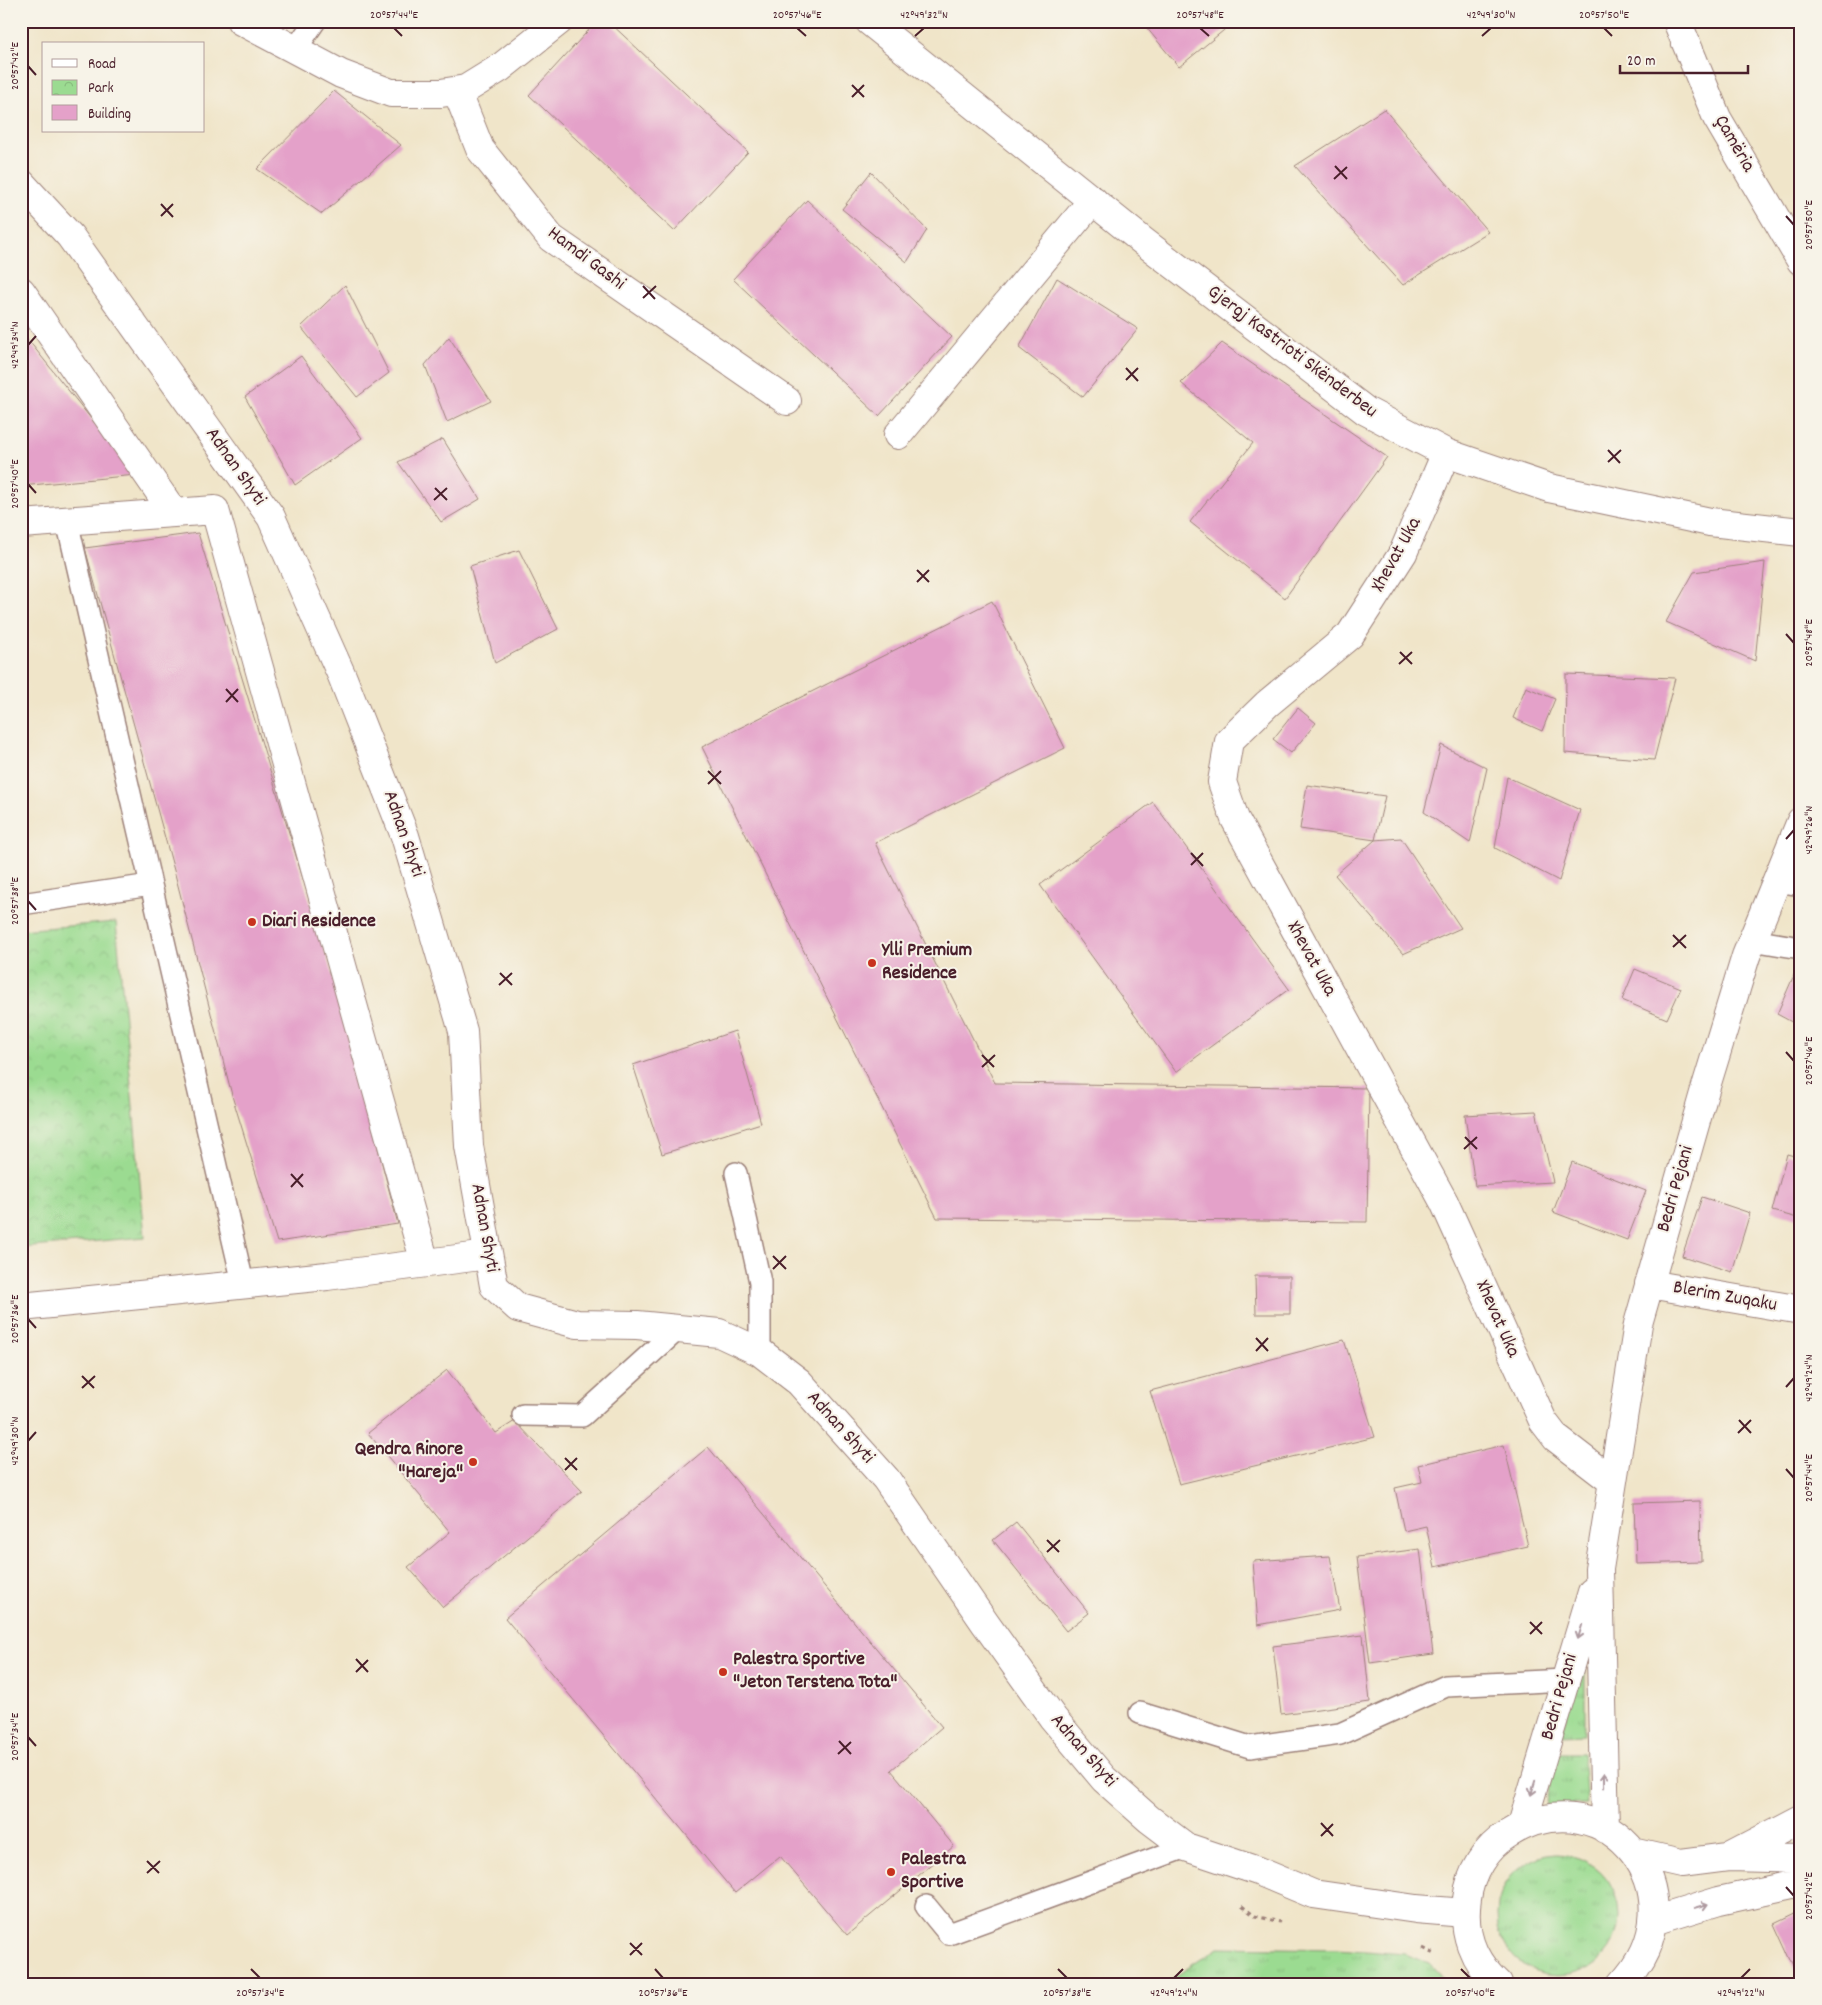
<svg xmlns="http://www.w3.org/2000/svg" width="1822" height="2005" font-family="Dekko,sans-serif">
<defs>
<pattern id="grass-tufts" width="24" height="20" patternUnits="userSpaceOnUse" patternTransform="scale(1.25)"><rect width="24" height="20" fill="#9bdb91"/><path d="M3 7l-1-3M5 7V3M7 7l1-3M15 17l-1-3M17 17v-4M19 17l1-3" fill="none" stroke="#87bc7d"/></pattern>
<pattern id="park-crowns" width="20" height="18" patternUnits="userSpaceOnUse" patternTransform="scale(1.25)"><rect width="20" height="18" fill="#9bdb91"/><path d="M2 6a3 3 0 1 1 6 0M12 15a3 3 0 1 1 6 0" fill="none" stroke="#87bc7d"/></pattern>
</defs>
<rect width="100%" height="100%" fill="#f7f3e8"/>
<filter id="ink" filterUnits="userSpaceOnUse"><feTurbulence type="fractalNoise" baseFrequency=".02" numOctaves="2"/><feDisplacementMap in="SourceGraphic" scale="10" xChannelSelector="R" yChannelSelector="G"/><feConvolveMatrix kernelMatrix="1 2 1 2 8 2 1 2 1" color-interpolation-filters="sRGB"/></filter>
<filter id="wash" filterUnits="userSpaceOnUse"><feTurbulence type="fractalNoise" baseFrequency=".0096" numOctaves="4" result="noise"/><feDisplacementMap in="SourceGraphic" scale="20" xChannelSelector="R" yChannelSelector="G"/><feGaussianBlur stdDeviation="1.12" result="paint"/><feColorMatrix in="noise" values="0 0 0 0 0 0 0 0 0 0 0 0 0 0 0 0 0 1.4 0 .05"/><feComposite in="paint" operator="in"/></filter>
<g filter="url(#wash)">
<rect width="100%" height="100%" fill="#f0e5c9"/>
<path fill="url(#grass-tufts)" stroke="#727d5e" d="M1585 1663V1734L1560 1735Z
M1556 1753H1583L1587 1805 1545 1806Z
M1497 1915a61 61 0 1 1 122 0a61 61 0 1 1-122 0Z
M1219 1947 1338 1949 1405 1954 1429 1963 1449 1984H1164Z"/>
<path fill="url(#park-crowns)" stroke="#727d5e" d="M116 922 145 1237 21 1248V930Z"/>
<g id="blocks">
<path fill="#e4a1c9" d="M597 21H608L748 152 674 231 529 95Z
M1141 21H1235L1179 67Z
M334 91 401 145 322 214 257 169Z
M1384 109 1488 232 1403 285 1295 166Z
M871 172 927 230 907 262 842 209Z
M807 200 952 337 879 416 733 279Z
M1057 278 1138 329 1083 397 1019 348Z
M345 285 389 373 357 397 301 327Z
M21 331 136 475 21 486Z
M449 337 491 401 447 422 425 365Z
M1222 343 1387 457 1285 598 1190 522 1253 443 1181 383Z
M301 356 362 438 295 485 245 397Z
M443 439 480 499 441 522 398 462Z
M198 533 331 971 398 1224 277 1242 233 1099 175 874 85 548Z
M519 550 558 629 495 663 470 566Z
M1765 562 1755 661 1666 622 1694 572Z
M992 601 1065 748 875 843 995 1083 1369 1088 1367 1222 937 1218 702 747Z
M1566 674 1675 678 1654 760 1565 753Z
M1526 687 1555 699 1542 731 1513 718Z
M1298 708 1316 723 1291 753 1273 739Z
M1441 745 1487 768 1470 843 1424 812Z
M1507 777 1580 810 1559 881 1495 848Z
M1307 785 1385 796 1375 840 1300 829Z
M1153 802 1289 989 1176 1072 1040 885Z
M1401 838 1461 928 1403 954 1335 875 1375 840Z
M1801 959V1027L1777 1014Z
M1635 969 1681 988 1667 1019 1622 1000Z
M735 1031 761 1123 662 1154 633 1065Z
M1536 1111 1553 1182 1475 1186 1465 1115Z
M1787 1154 1801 1158V1219L1772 1211Z
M1572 1162 1646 1191 1627 1240 1553 1212Z
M1702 1197 1750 1213 1732 1272 1682 1256Z
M1255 1276H1290V1314H1256Z
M1344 1340 1375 1437 1179 1484 1150 1391Z
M447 1370 496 1433 515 1421 582 1491 443 1607 408 1567 450 1532 368 1433Z
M1504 1445 1528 1546 1435 1567 1426 1526 1404 1531 1395 1488 1422 1482 1418 1465Z
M708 1447 942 1727 891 1770 954 1846 847 1935 780 1856 735 1893 505 1618Z
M1700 1501 1701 1562 1636 1564 1634 1503Z
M1016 1522 1089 1613 1066 1631 993 1540Z
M1799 1548H1801V1574H1798Z
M1420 1549 1433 1654 1370 1663 1357 1557Z
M1330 1556 1340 1610 1258 1625 1253 1561Z
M1363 1635 1370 1702 1281 1714 1273 1646Z
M1801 1911V1983L1774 1924Z"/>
</g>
</g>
<g filter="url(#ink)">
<use href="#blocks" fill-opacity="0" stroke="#9d827a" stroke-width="1"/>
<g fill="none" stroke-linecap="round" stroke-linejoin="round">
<g stroke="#9d827a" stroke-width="24">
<path id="lane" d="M295 50 315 21
M67 521 243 1283
M1776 881 1801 885
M21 904 151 885
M1752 940 1801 948
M736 1173 760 1282V1352
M523 1415 582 1416 678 1329
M1140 1713 1250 1747 1340 1734 1446 1686 1565 1680
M926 1906 949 1934 1186 1847"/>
</g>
<g stroke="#9d827a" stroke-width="30">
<path id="street" d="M241 21 341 74 391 93H441L466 89 500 68 559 21
M1677 21 1717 118 1801 261
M457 91 480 149 551 238 787 401
M21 183 70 236 271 517 342 676 405 836 463 1031 469 1146 494 1286 518 1308 577 1324 637 1325 719 1333 760 1352 799 1382 886 1479 985 1623 1053 1718 1104 1779 1149 1819 1186 1847 1258 1871 1313 1894 1416 1909 1465 1913
M21 291 174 513
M898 435 1093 200
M1446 453 1403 553 1350 635 1267 704 1229 741 1222 782 1235 819 1444 1202 1543 1421 1556 1438 1612 1481
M21 524 215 510 425 1263
M1649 1284 1801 1310
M21 1307 327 1276 488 1255"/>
</g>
<g stroke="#9d827a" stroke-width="30">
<path id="secondary" d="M869 21 1144 242 1366 411 1446 453 1549 488 1710 522 1801 532
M1522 1825 1592 1592
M1605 1829 1599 1569 1638 1324 1704 1093 1746 956 1801 821
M1633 1852 1681 1863 1728 1857 1801 1819
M1730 1857 1801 1859
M1654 1921 1719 1901 1801 1883
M1498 1984C1473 1962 1462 1932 1467 1899 1470 1873 1485 1848 1508 1834 1607 1772 1706 1896 1622 1984"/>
</g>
<path stroke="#9d827a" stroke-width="3" stroke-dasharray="4 4" stroke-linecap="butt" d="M1242 1906 1255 1916 1280 1922
M1423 1948 1435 1954
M1339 1984 1342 1982"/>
<use href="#lane" stroke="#fff" stroke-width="21"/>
<use href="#street" stroke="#fff" stroke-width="28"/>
<use href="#secondary" stroke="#fff" stroke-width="28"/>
</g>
<defs><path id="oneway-shaft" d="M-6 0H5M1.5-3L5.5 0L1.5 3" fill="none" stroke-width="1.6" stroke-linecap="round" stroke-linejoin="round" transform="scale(1.25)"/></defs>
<g stroke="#ae9aa0">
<use href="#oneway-shaft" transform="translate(1580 1632) rotate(107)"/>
<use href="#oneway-shaft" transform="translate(1604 1780) rotate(-91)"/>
<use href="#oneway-shaft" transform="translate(1533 1788) rotate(107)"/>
<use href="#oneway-shaft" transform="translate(1701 1906) rotate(-16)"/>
</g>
</g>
<path fill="none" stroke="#4a1f2b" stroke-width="2" d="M394 28 402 36M797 28 806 36M1200 28 1209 36M1604 28 1612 36M915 36 924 28M1482 36 1491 28M28 66 36 75M852 85 864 97M852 97 864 85M1335 166 1347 179M1334 179 1347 167M161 204 173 217M161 216 173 204M1786 216 1794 225M643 286 655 299M643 298 656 286M28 345 36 336M1126 368 1138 381M1126 380 1138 368M1608 450 1620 463M1608 462 1621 450M28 484 36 493M435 488 447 500M434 500 447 488M917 570 929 582M917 582 929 570M1786 634 1794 643M1400 652 1412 664M1399 664 1412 652M226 689 238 702M226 702 238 689M708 771 721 784M708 784 721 771M1786 839 1794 830M1191 853 1203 866M1191 865 1203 853M28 901 36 910M1673 935 1686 948M1673 947 1686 935M500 973 512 985M499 985 512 973M1786 1052 1794 1061M982 1055 994 1067M982 1067 995 1055M1465 1137 1477 1149M1464 1149 1477 1137M291 1174 303 1187M291 1187 303 1174M773 1256 786 1269M773 1269 786 1256M28 1319 36 1328M1256 1338 1268 1351M1256 1351 1268 1338M82 1376 94 1388M1786 1387 1794 1378M82 1388 95 1376M1739 1420 1751 1433M1738 1433 1751 1420M28 1441 36 1432M565 1458 577 1470M1786 1469 1794 1478M565 1470 577 1458M1047 1540 1059 1552M1047 1552 1060 1540M1530 1622 1542 1634M1530 1634 1542 1622M356 1659 368 1672M356 1672 368 1660M28 1737 36 1746M839 1741 851 1754M838 1754 851 1742M1321 1823 1333 1836M1321 1836 1333 1824M147 1861 159 1873M147 1873 160 1861M1786 1887 1794 1896M630 1943 642 1955M630 1955 642 1943M251 1969 260 1978M655 1969 663 1978M1058 1969 1067 1978M1461 1969 1470 1978M1174 1978 1183 1969M1741 1978 1750 1969"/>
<g fill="#c8321e" stroke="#f7f3e8" stroke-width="2">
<circle cx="252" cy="922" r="5"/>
<circle cx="872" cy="963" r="5"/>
<circle cx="473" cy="1462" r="5"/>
<circle cx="723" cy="1672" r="5"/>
<circle cx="891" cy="1872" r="5"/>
</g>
<g text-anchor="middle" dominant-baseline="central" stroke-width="4" stroke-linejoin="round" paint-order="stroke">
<g font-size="20" fill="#4a1f2b" stroke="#f7f3e8">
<text transform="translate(1734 144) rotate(60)">Çamëria</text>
<text transform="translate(586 259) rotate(37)">Hamdi Gashi</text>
<text transform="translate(1292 352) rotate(37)">Gjergj Kastrioti Skënderbeu</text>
<text transform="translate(235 467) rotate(55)">Adnan Shyti</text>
<text transform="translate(1397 555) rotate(-61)">Xhevat Uka</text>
<text transform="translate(403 834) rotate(71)">Adnan Shyti</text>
<text transform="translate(1311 959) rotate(61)">Xhevat Uka</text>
<text transform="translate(1676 1189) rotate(-74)">Bedri Pejani</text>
<text transform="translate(484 1228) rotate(80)">Adnan Shyti</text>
<text transform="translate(1725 1297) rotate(10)">Blerim Zuqaku</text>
<text transform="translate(1497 1319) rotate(66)">Xhevat Uka</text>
<text transform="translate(840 1428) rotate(48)">Adnan Shyti</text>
<text transform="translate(1560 1697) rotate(-74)">Bedri Pejani</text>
<text transform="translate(1083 1751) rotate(49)">Adnan Shyti</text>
</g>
<g font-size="20" font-weight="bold" fill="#4a1f2b" stroke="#f7f3e8" text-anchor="start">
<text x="262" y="922">Diari Residence</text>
<text x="882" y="951">Ylli Premium<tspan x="882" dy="23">Residence</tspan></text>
<text x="463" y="1450" text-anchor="end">Qendra Rinore<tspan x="463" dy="23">"Hareja"</tspan></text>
<text x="733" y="1660">Palestra Sportive<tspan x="733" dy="23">"Jeton Terstena Tota"</tspan></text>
<text x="901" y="1860">Palestra<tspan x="901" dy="23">Sportive</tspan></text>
</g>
</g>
<rect width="1822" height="2005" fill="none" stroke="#f7f3e8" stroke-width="55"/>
<rect x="42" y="42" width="162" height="90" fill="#f7f3e8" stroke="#b29e9c"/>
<rect x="52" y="59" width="25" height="8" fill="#ffffff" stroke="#b29e9c"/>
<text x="88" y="68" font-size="15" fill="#4a1f2b">Road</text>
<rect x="52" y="80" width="25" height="15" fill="url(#park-crowns)" stroke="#b29e9c"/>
<text x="88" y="92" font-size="15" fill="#4a1f2b">Park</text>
<rect x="52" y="105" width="25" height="15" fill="#e4a1c9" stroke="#b29e9c"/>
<text x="88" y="118" font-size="15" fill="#4a1f2b">Building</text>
<path d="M1620 65v8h128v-8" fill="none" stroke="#4a1f2b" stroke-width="2.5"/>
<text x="1627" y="65" font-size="15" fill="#4a1f2b" stroke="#f7f3e8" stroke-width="4" paint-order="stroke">20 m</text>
<rect x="28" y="28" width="1766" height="1950" fill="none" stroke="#4a1f2b" stroke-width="2"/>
<g font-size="12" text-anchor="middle" fill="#4a1f2b">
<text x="394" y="18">20°57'44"E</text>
<text x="797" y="18">20°57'46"E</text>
<text x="924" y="18">42°49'32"N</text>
<text x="1200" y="18">20°57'48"E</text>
<text x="1491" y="18">42°49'30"N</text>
<text x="1604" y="18">20°57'50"E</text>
<text transform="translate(14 66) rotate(-90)" y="4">20°57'42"E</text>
<text transform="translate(1808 225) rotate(-90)" y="4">20°57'50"E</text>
<text transform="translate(14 345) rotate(-90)" y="4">42°49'34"N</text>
<text transform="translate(14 484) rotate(-90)" y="4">20°57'40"E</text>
<text transform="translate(1808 643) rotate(-90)" y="4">20°57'48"E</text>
<text transform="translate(1808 830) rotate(-90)" y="4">42°49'26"N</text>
<text transform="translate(14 901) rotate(-90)" y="4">20°57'38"E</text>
<text transform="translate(1808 1061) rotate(-90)" y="4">20°57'46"E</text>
<text transform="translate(14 1319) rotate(-90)" y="4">20°57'36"E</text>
<text transform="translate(1808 1378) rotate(-90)" y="4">42°49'24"N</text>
<text transform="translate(14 1441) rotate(-90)" y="4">42°49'30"N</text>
<text transform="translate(1808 1478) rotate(-90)" y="4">20°57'44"E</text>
<text transform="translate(14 1737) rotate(-90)" y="4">20°57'34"E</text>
<text transform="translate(1808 1896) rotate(-90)" y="4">20°57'42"E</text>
<text x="260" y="1996">20°57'34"E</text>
<text x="663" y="1996">20°57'36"E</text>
<text x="1067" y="1996">20°57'38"E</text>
<text x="1174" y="1996">42°49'24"N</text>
<text x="1470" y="1996">20°57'40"E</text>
<text x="1741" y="1996">42°49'22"N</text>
</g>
</svg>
